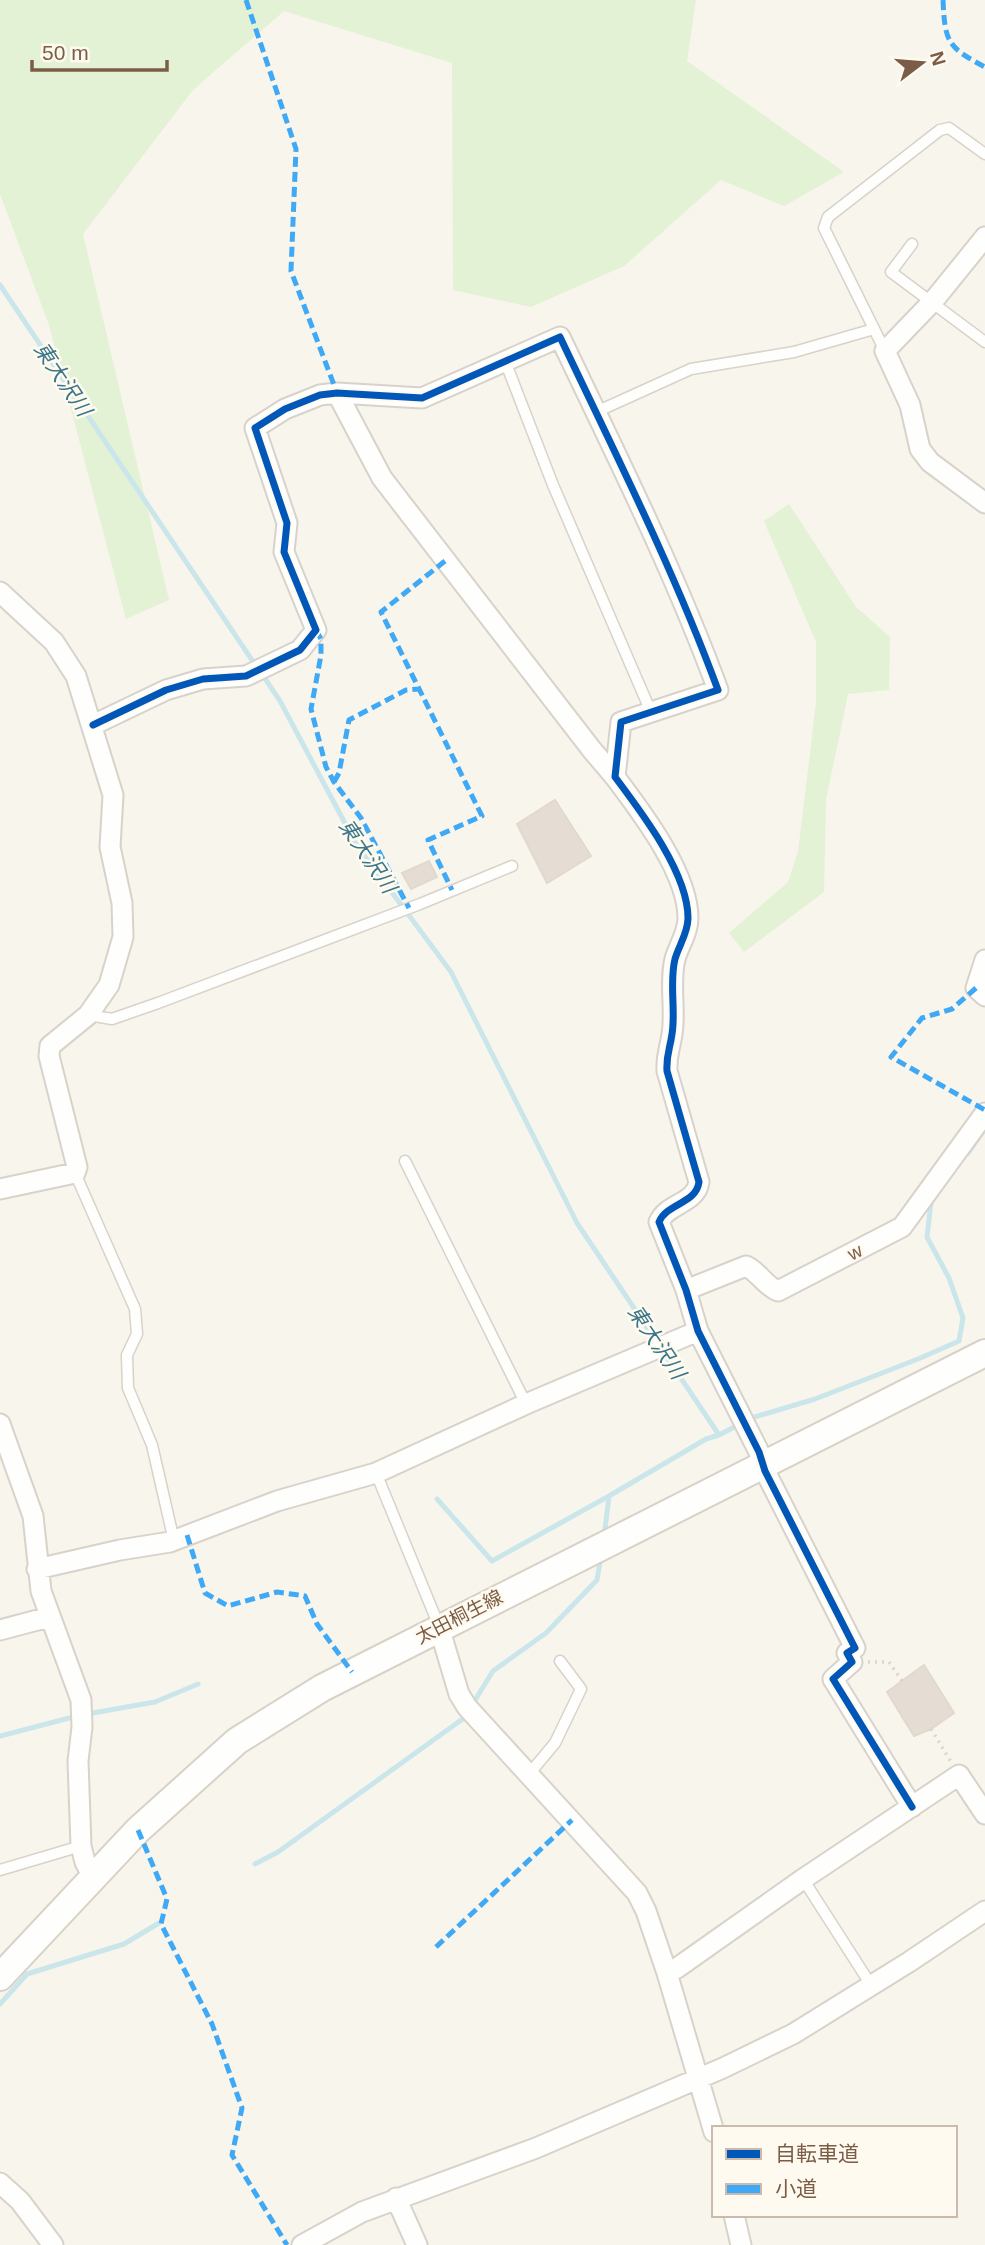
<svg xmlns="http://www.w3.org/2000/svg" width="985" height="2245" font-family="Arial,'Noto Sans JP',sans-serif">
<rect width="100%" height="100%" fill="#f8f5ec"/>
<path fill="#e3f1d5" d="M0 0H696L687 61 844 172 784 206 721 180 624 266 531 307 453 290 452 63 284 11 193 90 83 234 169 600 126 619 49 325 0 194Z
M789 504 856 607 890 637 889 690 848 694 826 800 824 892 744 952 729 933 788 882 798 852 816 703V642L764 521Z"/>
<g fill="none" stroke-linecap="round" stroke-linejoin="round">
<path stroke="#cbe6eb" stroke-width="5" d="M0 285 256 666
M262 674 280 701 356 844 451 972 577 1223 719 1435
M968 1153 985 1129
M748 1419 815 1399 918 1359 959 1341 963 1318 949 1278 927 1237 931 1202 935 1197
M437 1499 492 1561 609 1496
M605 1529 609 1496 706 1439 719 1435 740 1424
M472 1705 493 1671 546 1633 597 1580 600 1562
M87 1714 155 1702 198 1684
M0 1736 77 1716
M255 1864 278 1852 464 1718 467 1713
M0 2004 27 1974 124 1944 159 1923"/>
</g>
<path fill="#e5ddd3" stroke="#e2d8cd" stroke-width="2" d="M555 800 591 856 547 883 517 824Z
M429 861 437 877 411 889 402 873Z
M924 1665 954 1713 931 1729 914 1736 887 1692Z"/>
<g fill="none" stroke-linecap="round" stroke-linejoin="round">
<g stroke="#d8d2ca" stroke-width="13">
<path id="service" d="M912 244 891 272 985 342
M885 351 824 228 828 217 940 130 949 128 985 154
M505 361 553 485 651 712
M596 412 691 369 794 352 874 329
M88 1015 112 1019 158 1003 420 904 512 866
M405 1161 526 1404
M75 1173 135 1309 137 1334 127 1355 128 1388 152 1445 174 1541
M376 1473 439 1626
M529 1774 555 1743 581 1689 560 1661
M0 1870 81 1846
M803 1879 871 1985"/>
</g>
<g stroke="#d8d2ca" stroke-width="23">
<path id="minor" d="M985 237 934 300 885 351 910 405 920 449 930 462 985 503
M337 393 382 478 592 750 615 777
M0 592 54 642 76 676 113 795 110 847 122 903 123 937 109 985 88 1015 50 1046 49 1056 77 1167 75 1173 0 1189
M93 725 166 690 203 679 246 676 300 650 316 630 284 552 287 523 255 428 285 409 320 395 337 393 422 398 560 337C615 453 673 568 718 690L621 722 615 777C642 813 688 873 688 918 688 933 679 945 675 959 669 983 676 1010 672 1034 670 1049 666 1055 667 1071L699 1182C696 1204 667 1203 659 1222L686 1290 698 1331 759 1452 765 1471 855 1648 847 1653 852 1662 833 1679 912 1807
M985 960 976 988 985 996
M686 1290 746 1266C759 1272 765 1286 778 1291L902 1227 985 1113
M0 1424 33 1516 41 1591 81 1700 82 1727 78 1761 81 1846 85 1862 93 1877
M37 1569 120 1550 170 1542 277 1501 376 1473 526 1404 698 1331
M439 1627 459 1694 467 1707 637 1893 646 1911 667 1973 714 2132
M0 1630 49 1617
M667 1973 677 1968 803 1879 959 1775 985 1814
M0 2183 20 2201 53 2245
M396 2198 417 2245
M734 2215 741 2245
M302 2245 362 2212 536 2148 723 2068 793 2034 909 1962 985 1911"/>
</g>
<g stroke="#d8d1c7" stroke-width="30">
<path id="secondary" d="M0 1977 138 1830 237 1741 322 1688 985 1353"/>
</g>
<path stroke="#dcd4cd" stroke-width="3.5" stroke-dasharray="2 5" stroke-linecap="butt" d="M868 1662H889L902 1681
M931 1729 951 1762"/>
<use href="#service" stroke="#fefefc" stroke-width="10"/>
<use href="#minor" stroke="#fefefc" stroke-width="19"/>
<use href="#secondary" stroke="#fefefc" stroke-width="26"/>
<path stroke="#3fa9f5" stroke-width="5" stroke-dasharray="10 5" stroke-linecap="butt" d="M246 0 296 149 291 271 337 393
M943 0C945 42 947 47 985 67
M445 561 381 612 482 816 428 840 452 890
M316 630 321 639V655L311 709 326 767 334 782 361 818 409 908
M334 782 339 773 349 720 406 690 419 689
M976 988 952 1009 922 1018 891 1057 985 1110
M187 1535 205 1593 228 1606 277 1592 305 1596 317 1624 352 1672
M138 1830 167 1899 161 1924 212 2024 242 2108 232 2155 287 2245
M436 1947 572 1820"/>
<g stroke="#fffaef" stroke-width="11">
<path id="cycleway" d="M93 725 166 690 203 679 246 676 300 650 316 630 284 552 287 523 255 428 285 409 320 395 337 393 422 398 560 337C615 453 673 568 718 690L621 722 615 777C642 813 688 873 688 918 688 933 679 945 675 959 669 983 676 1010 672 1034 670 1049 666 1055 667 1071L699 1182C696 1204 667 1203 659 1222L686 1290 698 1331 759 1452 765 1471 855 1648 847 1653 852 1662 833 1679 912 1807"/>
</g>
<use href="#cycleway" stroke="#0057b8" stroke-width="7"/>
</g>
<g text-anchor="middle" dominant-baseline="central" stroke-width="5" stroke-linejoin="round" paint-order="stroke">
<g font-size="19" fill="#7b5d47" stroke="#fffaef">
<text transform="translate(855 1252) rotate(-27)">w</text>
<text transform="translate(459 1617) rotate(-27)">太田桐生線</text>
</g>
<g font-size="21" font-style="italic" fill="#3b778a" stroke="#fffaef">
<text transform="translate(63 379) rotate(56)">東大沢川</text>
<text transform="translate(368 856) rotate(56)">東大沢川</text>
<text transform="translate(657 1342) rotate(56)">東大沢川</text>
</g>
</g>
<rect x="712" y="2126" width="245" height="91" fill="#fffaef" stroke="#cabbac" stroke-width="2"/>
<rect x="726" y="2149" width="35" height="10" fill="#0057b8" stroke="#cabbac" stroke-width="2"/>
<text x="775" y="2161" font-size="21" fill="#7b5d47">自転車道</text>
<rect x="726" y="2184" width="35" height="10" fill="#3fa9f5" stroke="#cabbac" stroke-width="2"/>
<text x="775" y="2196" font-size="21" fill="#7b5d47">小道</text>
<g transform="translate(922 63) rotate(74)" stroke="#fffaef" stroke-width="5" paint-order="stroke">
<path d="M0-5L12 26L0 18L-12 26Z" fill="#7b5d47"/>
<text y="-10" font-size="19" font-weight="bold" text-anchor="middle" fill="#7b5d47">N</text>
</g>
<path d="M32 60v10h135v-10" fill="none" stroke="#7b5d47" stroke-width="3.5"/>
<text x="42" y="60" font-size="21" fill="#7b5d47" stroke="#fffaef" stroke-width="5" paint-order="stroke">50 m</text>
</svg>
